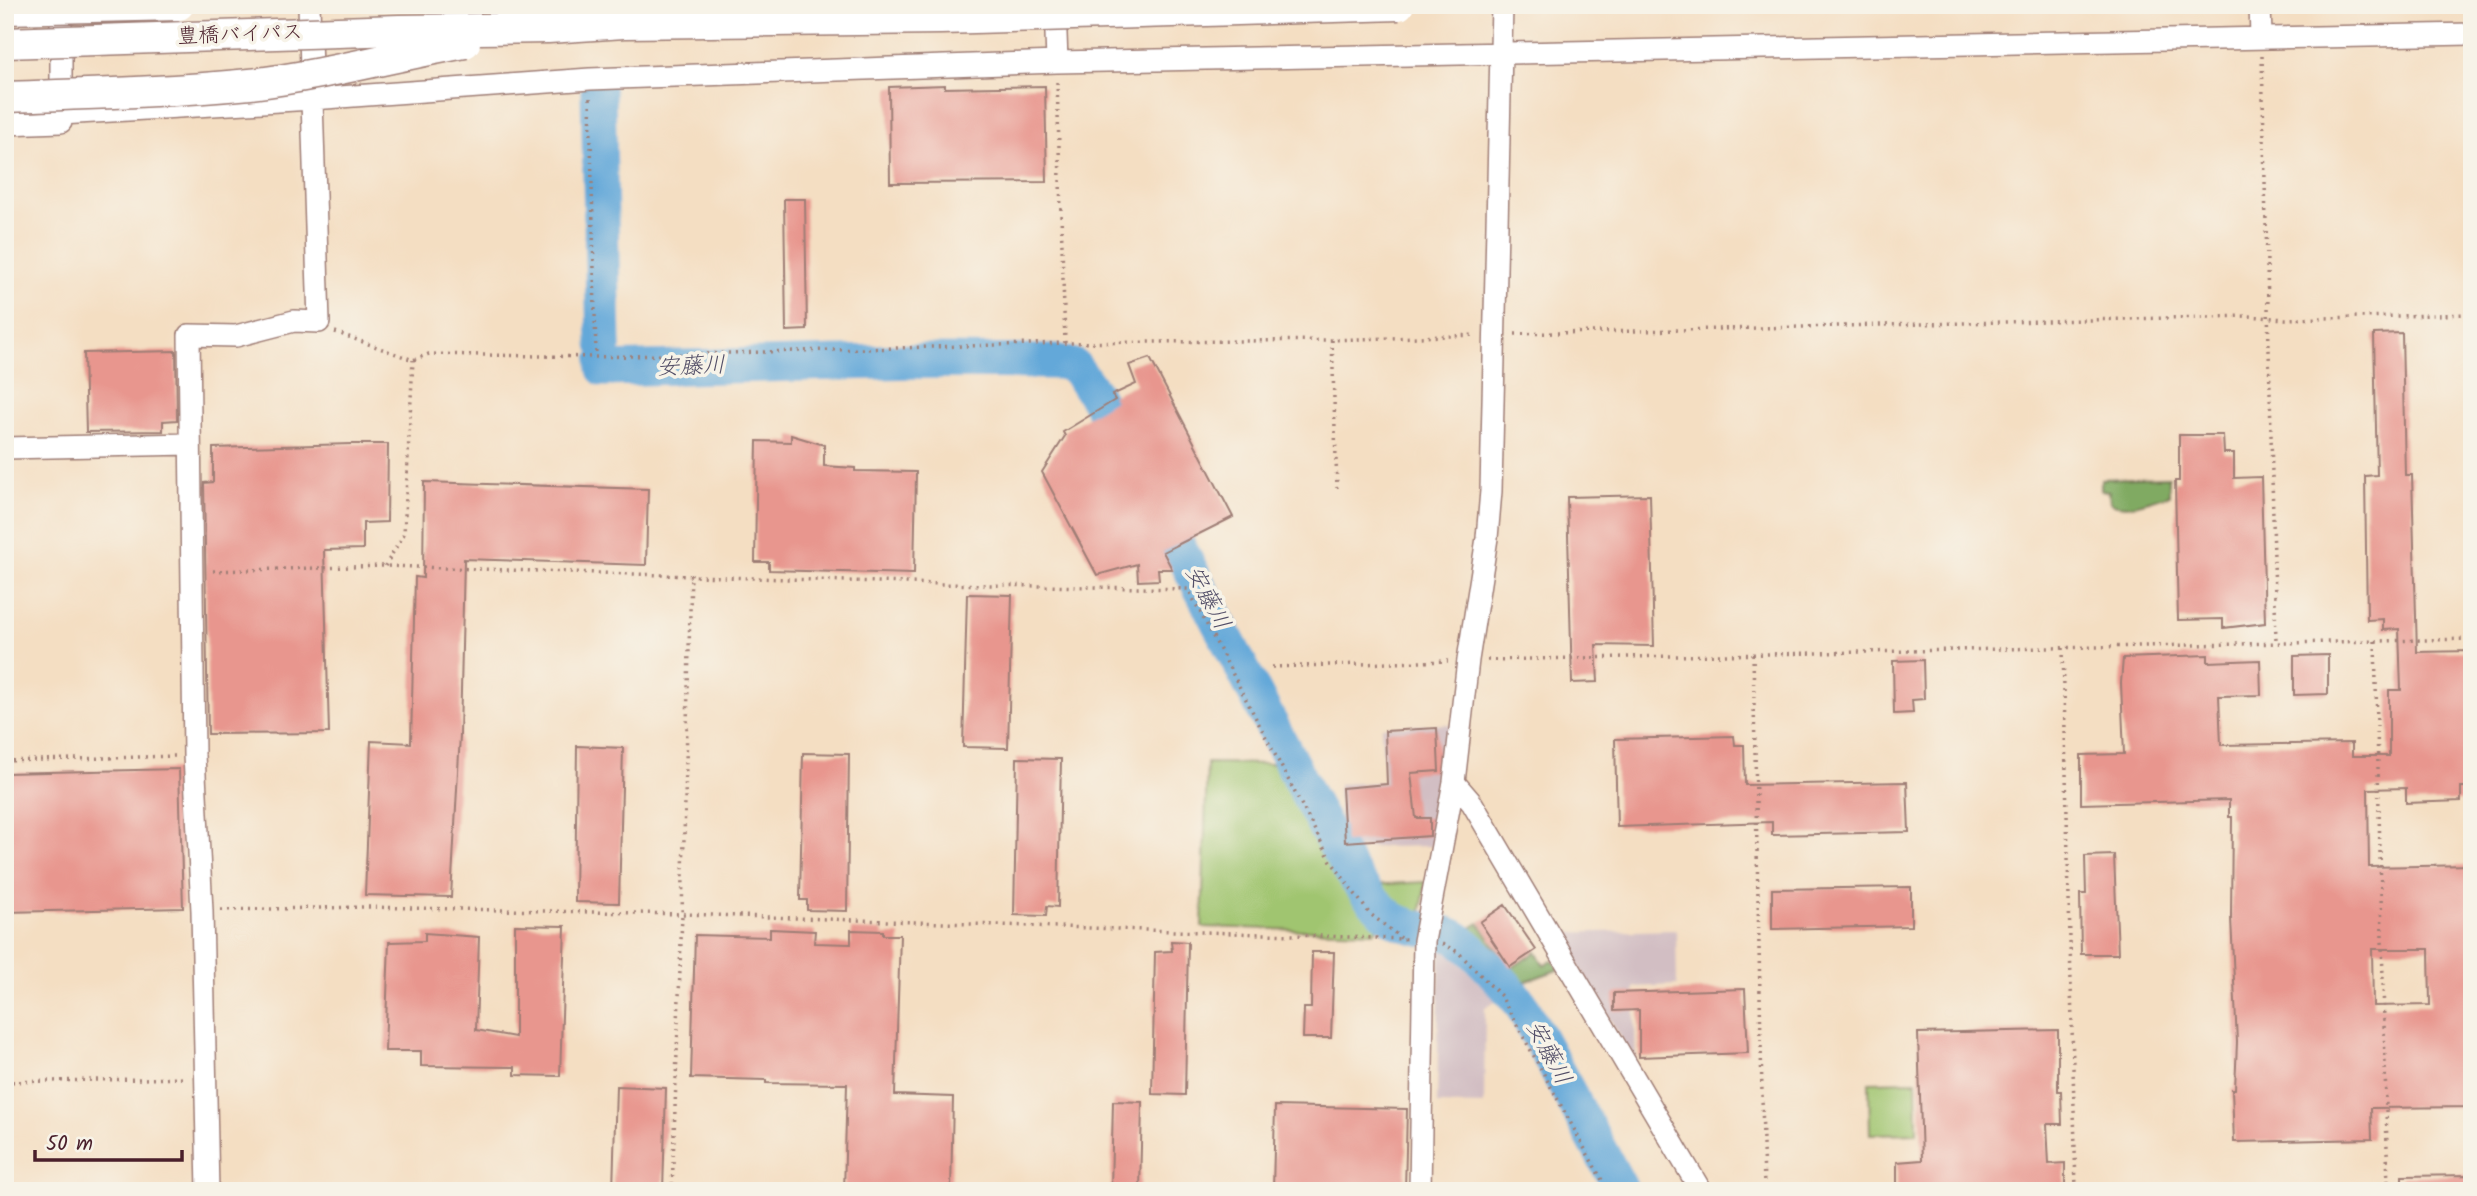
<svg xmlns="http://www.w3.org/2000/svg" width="2477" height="1196" font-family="Kalam,'Klee One',sans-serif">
<rect width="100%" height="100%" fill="#f7f3e8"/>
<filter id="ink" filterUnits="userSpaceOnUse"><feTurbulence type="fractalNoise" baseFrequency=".0143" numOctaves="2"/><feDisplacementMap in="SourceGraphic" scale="14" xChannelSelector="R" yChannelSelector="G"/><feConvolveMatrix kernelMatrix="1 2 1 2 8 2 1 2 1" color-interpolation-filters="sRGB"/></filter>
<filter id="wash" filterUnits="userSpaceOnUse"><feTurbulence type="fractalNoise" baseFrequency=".00686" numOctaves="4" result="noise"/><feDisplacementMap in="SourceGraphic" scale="28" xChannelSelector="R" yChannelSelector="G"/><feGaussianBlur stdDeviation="1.57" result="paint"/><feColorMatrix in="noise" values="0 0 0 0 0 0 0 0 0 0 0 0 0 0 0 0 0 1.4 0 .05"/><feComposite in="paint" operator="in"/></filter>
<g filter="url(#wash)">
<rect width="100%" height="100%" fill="#f4dec2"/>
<path fill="#d2bec3" d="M1451 724 1433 846 1341 848 1338 784 1384 782 1381 727Z
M1676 930 1677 985 1634 987 1636 1063 1559 933Z
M1440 948 1447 951 1497 1000 1485 1007 1484 1105 1437 1104Z"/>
<path fill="#a0c570" stroke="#75724e" stroke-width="2" d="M1207 763 1274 764C1306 823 1333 877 1379 926L1374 932 1202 927Z
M1426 882 1419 922 1401 916 1369 885Z
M1916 1081 1917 1133 1870 1134 1869 1082Z"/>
<path fill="#80aa62" stroke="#656446" stroke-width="2" d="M2169 477V495C2153 499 2125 512 2110 502L2109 491 2101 490V479Z
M1479 923 1510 969 1536 952 1544 965 1552 960 1560 969 1518 984 1460 935Z"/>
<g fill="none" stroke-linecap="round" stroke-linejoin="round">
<path stroke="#63a8d9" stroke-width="35" d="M598 93 604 344
M604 362V369L920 361 1060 362 1074 366 1091 389 1127 447
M1156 503 1324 826C1343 858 1360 893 1391 917 1408 930 1434 928 1453 936 1468 942 1509 989 1521 1004L1622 1191"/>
</g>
<g id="blocks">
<path fill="#e8968e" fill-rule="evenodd" d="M945 85V88L1045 86 1047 182 890 183 889 87Z
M784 199H805L807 330 786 331Z
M2402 333 2405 475H2412L2417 652 2472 651V787H2461V801L2406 803V788L2368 789 2369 867 2472 865V1107L2371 1108 2372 1139 2234 1142 2232 1089H2235L2237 1042 2231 918 2232 817H2229V800L2081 804V755L2124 754 2121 683 2123 658 2208 655V662L2260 660 2261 695 2219 696 2221 745 2352 743V756H2389V690H2401L2399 629 2383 630V619L2367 620 2365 476 2377 475 2374 334ZM2372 949H2429L2430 1005 2373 1006Z
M176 351 177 420 163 421V431L86 432 84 353Z
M1150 358 1233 517 1163 552 1172 569H1158L1159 580 1138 581 1137 564 1097 575 1042 472 1065 436 1063 432 1115 400 1112 395 1136 384 1129 365Z
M791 435 824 445V466L855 468V471L916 472 914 574 769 570V562H755L757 441 791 442Z
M2179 435H2223L2224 453H2234V478L2261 477 2265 623 2223 628V619L2178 620 2175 481H2179Z
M351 444H388L387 522 363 523V549L324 550 329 733 208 734 204 483 213 482V448Z
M424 482 648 489 646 565 464 559 460 735 451 897 365 895 371 741 411 743 415 577 423 578Z
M1650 495 1654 646 1596 645 1598 682 1572 683 1567 497Z
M967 594 1012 595 1008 748 963 747Z
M2328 655V694L2294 695V656Z
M1923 660 1924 699 1912 700 1913 713 1894 714 1893 661Z
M1437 728 1439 771 1411 773 1416 818H1430V836L1345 842 1342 788 1387 784 1385 731Z
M1734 736 1735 745H1744L1745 785 1907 782 1909 832 1772 835V822L1617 827 1615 739Z
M577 746 623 748 619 903 575 902Z
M803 753 849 754 847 911 807 910V900H800Z
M1017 758 1061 759 1058 907 1047 906 1046 916 1014 915Z
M179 769 183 908 5 912V773Z
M2114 855 2118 954H2081L2080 894H2086L2085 856Z
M1911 887V926L1772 929V889Z
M1505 905 1536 950 1510 967 1480 922Z
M515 925 565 926 560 1076 515 1075V1067L421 1066V1051H385L389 942 425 941V933L479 937 476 1030 515 1037Z
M770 929 815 931 814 943 851 944V930L883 931V935H900L895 1095 953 1097 951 1191H844L847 1084 766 1083V1080L691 1078 695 935 770 937Z
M1171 941 1188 942 1185 1095 1152 1094 1155 952 1172 951Z
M1312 952H1334L1331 1038H1303L1304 1008H1311Z
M1745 989 1748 1053 1639 1057V1010L1614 1011V993Z
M2058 1030V1091H2061L2062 1124H2047L2049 1164 2065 1163V1191H1897V1162L1922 1160 1918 1033Z
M616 1086 666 1088 663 1191H613Z
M1113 1101 1142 1102 1140 1191H1111Z
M1275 1106 1407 1109 1405 1191H1273Z
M2472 1175V1191H2402V1176Z"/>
</g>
</g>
<g filter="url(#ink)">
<use href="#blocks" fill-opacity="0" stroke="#9f7e76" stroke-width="2"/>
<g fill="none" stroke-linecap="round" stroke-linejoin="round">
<g stroke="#9f7e76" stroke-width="24">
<path id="minor" d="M1055 5 1057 62
M2260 5 2261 37
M61 114 312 99 590 79 1057 62 2472 34
M5 124 61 122V5
M5 448 190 444
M1454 782 1472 803 1701 1191
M208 1191 202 911 194 755 189 335 236 336 294 321 319 322 309 5
M1420 1191 1424 941 1454 782 1468 660 1487 538 1491 491 1502 5"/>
</g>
<g stroke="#9f7e76" stroke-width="33">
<path id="highway" d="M524 5 553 11"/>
</g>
<path stroke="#9f7e76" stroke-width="3.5" stroke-dasharray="2 5" stroke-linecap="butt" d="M2262 56 2276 642
M1057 82 1065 343
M590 98 596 357
M335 332 413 360 429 354 596 357 1065 343 1332 340 1476 335
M1515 334 2249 316 2285 319 2472 314
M1332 340 1337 488
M385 566 404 534 413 360
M213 571 385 566 940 584 1188 589 1331 861 1369 913 1401 938
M2375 641 2388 1191
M2063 648 2076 1191
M1753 654 1764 1191
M1487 660 2472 639
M1272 667 1448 661
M5 761 175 756
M221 910 366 907 682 914 1407 939
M1442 944 1458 952 1501 996 1608 1191
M5 1082 186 1078
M672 1191 682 914 691 574"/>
<use href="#minor" stroke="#fff" stroke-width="21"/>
<use href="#highway" stroke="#fff" stroke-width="30"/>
<g stroke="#9f7e76" stroke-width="33" stroke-linecap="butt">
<path id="highway-bridge" d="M5 9 179 5
M5 43 399 30 548 28 624 23 941 19 1399 5
M5 97C87 94 169 92 250 84 322 76 394 56 465 43"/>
</g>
<use href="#highway-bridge" stroke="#fff" stroke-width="30"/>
</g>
</g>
<g text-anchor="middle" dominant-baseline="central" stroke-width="7" stroke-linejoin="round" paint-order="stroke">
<g font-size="21" fill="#4a1f2b" stroke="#f7f3e8">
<text transform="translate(240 35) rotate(-2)">豊橋バイパス</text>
</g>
<g font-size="23" font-style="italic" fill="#534f68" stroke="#f7f3e8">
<text transform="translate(691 367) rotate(-2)">安藤川</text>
<text transform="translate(1207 598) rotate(62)">安藤川</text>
<text transform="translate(1548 1053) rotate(62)">安藤川</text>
</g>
</g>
<rect width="2477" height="1196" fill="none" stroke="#f7f3e8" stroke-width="28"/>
<path d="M35 1150v10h147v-10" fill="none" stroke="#4a1f2b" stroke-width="3.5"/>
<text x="46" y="1150" font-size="21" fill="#4a1f2b" stroke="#f7f3e8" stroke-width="5" paint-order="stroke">50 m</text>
</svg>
